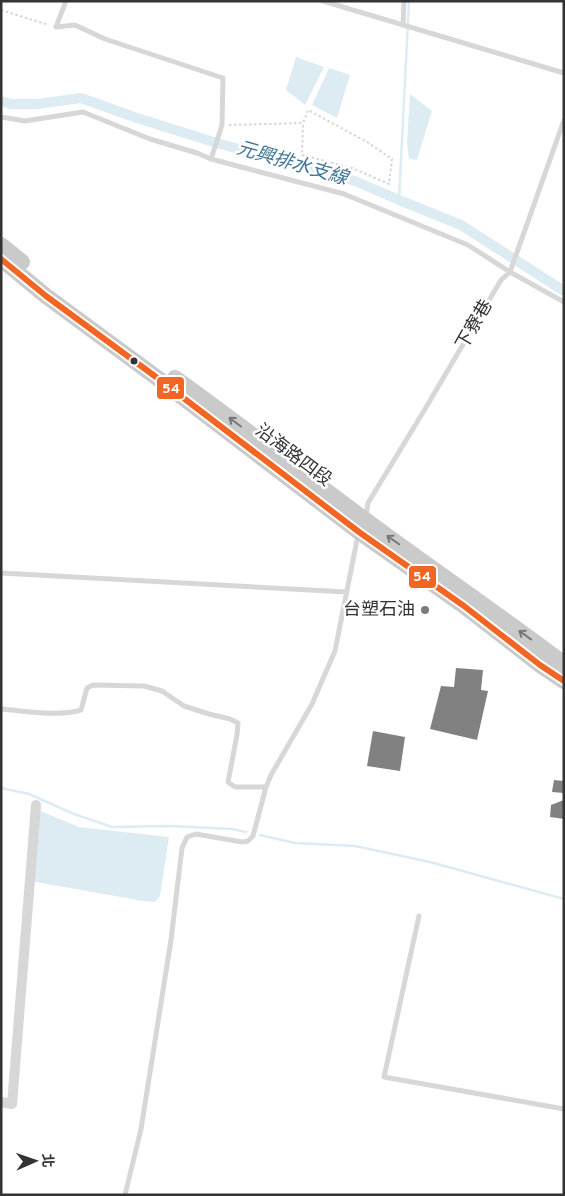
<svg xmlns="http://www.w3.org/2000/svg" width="565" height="1196" font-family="Overpass,'Noto Sans TC',sans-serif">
<rect width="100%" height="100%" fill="#fff"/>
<path fill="#ddebf3" d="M296 57 324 67 305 105 286 90Z
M329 68 350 75 337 118 312 105Z
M410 94 432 111 417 160 409 159 407 143Z
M38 810 79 827 169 837 160 896 155 902 143 901 30 881Z"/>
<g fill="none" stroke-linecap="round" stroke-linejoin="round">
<path stroke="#ddebf3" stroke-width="2.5" d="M399 200 409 1
M1 788 29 794 74 814 112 827 171 826 232 829 246 832
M260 835 295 843 355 846 430 862 564 899"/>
<path stroke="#ddebf3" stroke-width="10" d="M1 101 11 104H38L81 98 137 118 217 143 355 181 399 200 461 225 564 291"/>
</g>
<path fill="#818181" d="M456 668 483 670 481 690 488 691 477 740 430 729 441 686 454 687Z
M373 731 405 737 400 771 367 766Z
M554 780 564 781V793L552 792Z
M564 800V819L550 817 551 805Z"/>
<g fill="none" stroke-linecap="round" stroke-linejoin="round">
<path stroke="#d6d6d6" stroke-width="2" stroke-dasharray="2.5 2.5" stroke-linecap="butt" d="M1 10 49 25
M229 125 303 123 308 110 367 142 392 159 389 184 352 168 302 155 303 123"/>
<path stroke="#d7d7d7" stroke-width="5" d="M66 1 56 27 75 25 105 39 223 78 222 125 211 159
M323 1 564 73
M403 25 404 1
M1 117 25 121 83 112 150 139 197 153 211 159 344 194 468 245 510 272 564 302
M366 516 368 503 425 409 501 280 510 272 564 120
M1 573 347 592
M1 709C26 711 57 717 81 710L87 688 93 685 144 686 162 691 184 706 209 714 230 719 238 723 237 735 228 782 235 787H266
M419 916 384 1077 564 1109
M125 1195 141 1129 171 940 182 848 187 837 196 834 242 842 248 841 253 836 266 787 271 775 312 704 335 651 358 535"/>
<path stroke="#d7d7d7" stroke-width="10" d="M1 1102 12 1104 36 805"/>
<path stroke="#cacaca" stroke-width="16" d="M1 245 22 262
M1 259 46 296 156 377 359 532 464 606 540 665 564 681
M175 378C239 424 301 472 364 519 430 568 498 614 564 664"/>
<g stroke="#fff" stroke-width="10">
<path id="bus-1" d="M1 259 46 296 156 377 359 532 464 606 540 665 564 681"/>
</g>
<use href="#bus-1" stroke="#f26522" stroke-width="6"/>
</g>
<defs><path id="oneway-shaft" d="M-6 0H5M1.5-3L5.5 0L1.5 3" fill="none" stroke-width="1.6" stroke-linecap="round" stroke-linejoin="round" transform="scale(1.25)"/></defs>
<g stroke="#777">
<use href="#oneway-shaft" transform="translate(235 422) rotate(-143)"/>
<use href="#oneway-shaft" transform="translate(393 540) rotate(-145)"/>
<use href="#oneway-shaft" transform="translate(525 635) rotate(-144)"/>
</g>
<circle fill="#333" stroke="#fff" stroke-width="2" cx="134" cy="361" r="4.5"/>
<circle fill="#7a7a7a" stroke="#fff" stroke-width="2" cx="425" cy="610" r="5"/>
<g text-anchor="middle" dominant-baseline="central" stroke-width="5" stroke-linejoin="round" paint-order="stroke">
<g font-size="18" fill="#333" stroke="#fff">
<text transform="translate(475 325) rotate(-60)">下寮巷</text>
<text transform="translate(293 456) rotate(37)">沿海路四段</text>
</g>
<g font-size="18" fill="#333" stroke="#fff" text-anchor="end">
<text x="415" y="610">台塑石油</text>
</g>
<g font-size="19" font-style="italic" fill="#3f7597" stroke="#fff">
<text transform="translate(292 164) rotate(16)">元興排水支線</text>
</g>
</g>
<g stroke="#fff" stroke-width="2">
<rect x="156" y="376" width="29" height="24" rx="5" fill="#f26522"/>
<rect x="408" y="565" width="29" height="24" rx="5" fill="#f26522"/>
</g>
<g font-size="14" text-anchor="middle" font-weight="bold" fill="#fff">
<text x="171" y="393">54</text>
<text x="422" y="581">54</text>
</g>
<rect width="565" height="1196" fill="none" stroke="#333333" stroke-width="5"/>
<g transform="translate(35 1161) rotate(88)" stroke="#ffffff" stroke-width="4" paint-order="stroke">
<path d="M0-4L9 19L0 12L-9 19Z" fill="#333333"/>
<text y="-8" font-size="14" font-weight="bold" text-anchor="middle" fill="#333333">北</text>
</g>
</svg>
